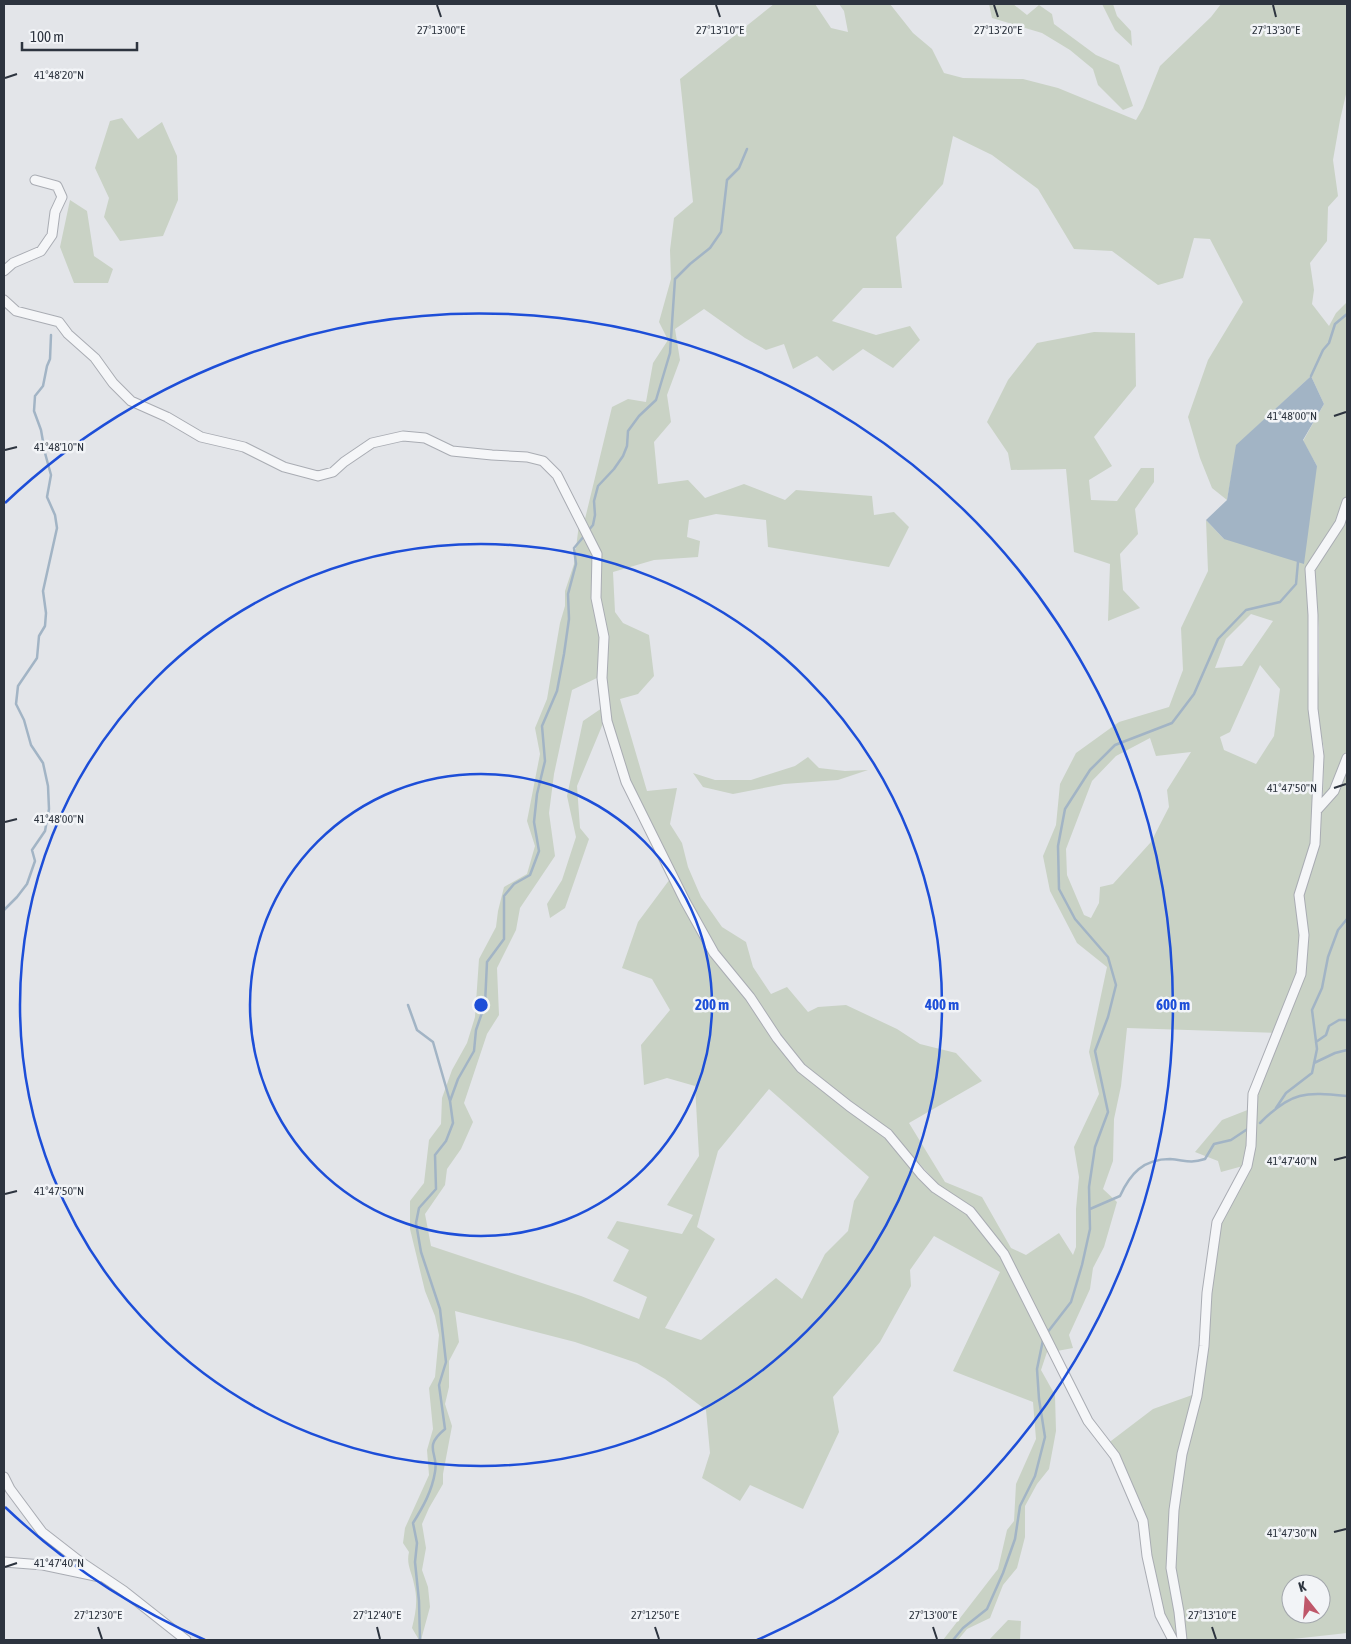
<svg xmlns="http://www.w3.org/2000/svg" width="1351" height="1644" font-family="'Asap Condensed',sans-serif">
<rect width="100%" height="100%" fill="#e3e5e9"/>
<path fill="#c9d2c5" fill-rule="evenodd" d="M774 4H815L831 28 848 32 844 11 839 4H890L913 33 932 49 944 73 963 78 1023 79 1058 88 1136 120 1143 108 1160 66 1211 17 1221 4H1347V90L1340 120 1333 160 1338 196 1328 207 1327 241 1310 263 1314 290 1312 304 1329 326 1336 313 1347 302V494L1337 522 1308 569 1317 756 1312 844 1297 895 1301 937 1298 974 1277 1033 1127 1028 1121 1086 1114 1119 1113 1161 1103 1189 1117 1202 1104 1247 1093 1268 1090 1289 1069 1335 1073 1348 1057 1351 1008 1253 950 1194 937 1183 890 1131 805 1066 779 1035 718 952 688 900 633 787 622 761 610 717 605 678 607 639 601 599 602 554 585 519 612 407 628 399 646 402 653 363 668 340 659 322 671 279 670 250 674 218 693 202 680 79ZM953 136 992 155 1038 189 1074 249 1112 251 1158 285 1183 278 1194 238 1210 239 1243 302 1208 360 1188 417 1200 458 1212 488 1227 500 1237 445 1311 376 1324 404 1303 441 1317 466 1224 539 1206 520 1208 571 1181 628 1183 670 1169 707 1119 722 1076 753 1060 784 1056 825 1043 856 1050 891 1077 943 1107 967 1089 1052 1099 1094 1074 1147 1079 1177 1076 1209V1247L1073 1255 1059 1233 1026 1255 1011 1248 982 1197 945 1182 909 1123 982 1081 956 1053 920 1044 897 1029 846 1005 818 1007 808 1012 787 987 771 994 753 967 746 942 722 927 701 897 688 867 682 843 670 824 677 788 647 791 620 699 638 694 654 676 649 635 623 623 615 612 613 572 654 560 698 557 700 541 687 537 689 520 716 514 766 520 768 547 889 567 909 527 894 512 874 515 872 496 796 490 785 500 744 484 705 498 688 480 658 484 654 442 671 422 667 395 680 360 675 329 704 309 745 338 766 350 784 344 793 369 817 356 833 371 863 349 893 368 920 340 910 326 876 335 832 321 863 288H902L896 237 943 184ZM1251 614 1273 621 1242 666 1215 668 1226 639ZM1260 665 1280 689 1274 736 1256 764 1224 750 1220 737 1230 732ZM1150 738 1156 756 1191 752 1167 790 1169 807 1151 842 1113 884 1100 887 1099 903 1091 918 1084 915 1067 875 1066 849 1092 781 1116 756Z
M989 4H1013L1027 15 1039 5 1052 14 1054 24 1096 55 1119 65 1133 106 1123 110 1098 85 1093 69 1070 50 1042 33 992 18Z
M1102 4H1113L1117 16 1131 31 1132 46 1115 30Z
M122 118 138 139 162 122 177 156 178 200 163 236 120 241 104 217 109 198 95 168 110 121Z
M70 200 87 211 94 256 113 269 108 283H74L60 247Z
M1094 332 1135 333 1136 386 1094 437 1112 466 1089 480 1091 500 1117 501 1141 468H1154V482L1135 509 1138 534 1120 554 1123 590 1140 608 1108 621 1110 564 1074 552 1066 469 1011 470 1008 453 987 422 1008 380 1037 343Z
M1347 509V750L1331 789 1323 796 1324 749 1316 706 1319 671V628L1314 567Z
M579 524 594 554 601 637 599 677 572 690 554 774 549 813 555 856 520 908 516 930 497 968 499 1015 487 1034 464 1103 473 1122 461 1149 447 1169 445 1185 425 1214 431 1246 581 1296 639 1319 647 1297 613 1281 629 1250 607 1238 617 1221 682 1234 693 1215 667 1205 699 1156 695 1086 667 1078 644 1085 641 1045 670 1010 652 979 622 968 638 922 670 879 775 1041 885 1135 920 1176 969 1213 1002 1256 1048 1349 1041 1370 1055 1395 1056 1431 1049 1469 1037 1484 1025 1506V1537L1017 1568 1003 1585 990 1618 967 1629 958 1640H943L998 1569 1007 1530 1014 1521 1016 1484 1036 1439 1033 1402 953 1371 1000 1272 934 1236 910 1270 911 1286 880 1342 833 1397 839 1432 803 1509 750 1485 740 1501 702 1478 710 1453 706 1410 665 1379 637 1363 575 1342 455 1311 459 1342 449 1361V1387L445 1404 452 1426 443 1474V1484L429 1508 422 1524 426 1548 422 1570 428 1587 430 1607 421 1640H419L412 1628C416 1612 418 1600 414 1584 412 1572 406 1565 409 1552L403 1543 405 1528 429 1475 427 1450 433 1429 429 1388 435 1377 439 1335 435 1316 425 1291 410 1229V1201L424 1183 429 1140 441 1124 442 1098 452 1070 467 1043 475 1017 479 959 496 927 498 911 504 887 527 874 535 846 527 821 540 754 535 728 547 699 560 623 565 606V591L574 564ZM769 1089 869 1177 854 1201 848 1231 825 1254 802 1299 776 1278 701 1340 665 1328 715 1239 697 1227 718 1151Z
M602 708 604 721 577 786 580 828 589 839 565 908 550 918 547 904 562 880 576 837 567 796 583 721Z
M808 757 819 768 845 771 868 770 838 780 784 784 733 794 703 787 693 773 715 780H751L795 766Z
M1347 768V1633L1284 1640H1186L1183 1610 1176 1569 1178 1510 1220 1223 1251 1166 1256 1094 1305 975 1303 895 1319 815 1336 793ZM1291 1584H1321V1614H1291Z
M1250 1109 1248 1145 1243 1166 1221 1172 1218 1161 1195 1152 1222 1120Z
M1195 1394 1172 1509 1179 1640H1176L1166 1621 1150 1556 1145 1520 1107 1444 1153 1409Z
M1008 1620 1021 1621 1020 1640H989Z"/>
<path fill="#a2b4c5" d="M1311 376 1324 404 1303 440 1317 466 1304 564 1224 539 1206 520 1227 500 1236 445Z"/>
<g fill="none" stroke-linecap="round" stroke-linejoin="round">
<path stroke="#a2b4c5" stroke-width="2.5" d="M1311 376 1323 350 1329 343 1335 324 1347 314
M588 531 593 525 595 515 594 501 598 486 614 469 623 456 627 446 628 431 639 416 656 400 670 353 675 279 690 264 710 248 721 232 727 180 739 168 747 149
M4 910 17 897 27 884 35 861 32 850 45 831 49 809 48 786 43 763 31 745 24 720 16 704 18 686 37 658 39 636 45 626 46 613 43 591 57 528 55 515 47 497 51 475 45 453 41 430 34 411 35 396 43 386 47 366 50 359 51 335
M408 1005 417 1030 433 1042 450 1101
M1316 1042 1326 1035 1329 1026 1339 1020H1347
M1314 1063 1335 1053 1347 1050
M1276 1108 1286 1093 1312 1073 1317 1049 1312 1010 1322 988 1328 957 1338 930 1347 919
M1260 1123C1292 1091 1305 1092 1347 1096
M1090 1209 1120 1196C1130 1174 1143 1159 1170 1159 1185 1160 1189 1164 1205 1159L1214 1144 1231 1140 1249 1128
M1047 1333 1071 1302 1082 1265 1090 1229 1089 1187 1095 1147 1108 1112 1095 1051 1108 1017 1116 985 1108 957 1075 919 1059 889 1058 846 1065 809 1090 770 1115 745 1172 723 1194 694 1218 639 1246 610 1280 602 1296 584 1298 562
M420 1640 419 1601 415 1562 417 1543 413 1523C423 1507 432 1491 435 1472 439 1452 422 1448 445 1429L439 1385 446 1362 440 1309 421 1252 416 1223 419 1208 436 1189 435 1155 446 1141 453 1123 450 1101 458 1079 474 1051 476 1030 485 1004 487 962 504 939V896L514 884 530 875 539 851 534 822 537 794 545 761 542 726 557 691 564 654 569 619 568 594 576 564 574 548 585 535
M953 1640 963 1628 987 1609 1003 1573 1015 1539 1020 1506 1035 1476 1045 1437 1039 1399 1037 1369 1043 1340"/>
<g stroke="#a9acb3" stroke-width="11">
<path id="street" d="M4 271 13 263 41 251 52 235 55 212 62 197 57 186 35 180
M4 300 16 311 59 322 68 334 95 358 113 383 131 401 167 417 201 437 244 447 284 467 318 476 333 472 344 462 372 443 403 436 425 438 452 451 492 455 527 457 543 461 557 475 597 554 596 598 604 637 602 678 607 721 626 782 685 901 714 953 750 997 777 1038 801 1068 849 1106 888 1134 921 1174 935 1188 970 1211 1004 1254 1088 1421 1115 1456 1143 1521 1147 1556 1160 1615 1173 1640
M1317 810 1334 791 1347 758
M4 1477 10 1489 42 1532 78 1560 124 1591 186 1640
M4 1562 43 1565 100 1577
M1182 1640 1179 1612 1171 1568 1174 1510 1182 1454 1197 1396 1204 1346 1207 1293 1217 1222 1247 1166 1251 1146 1253 1094 1301 974 1304 935 1299 895 1315 844 1319 756 1313 709V615L1310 569 1340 523 1347 502"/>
</g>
<use href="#street" stroke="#f5f6f8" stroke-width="9"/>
</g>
<path fill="none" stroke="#2d343f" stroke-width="2" d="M437 5 441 17M716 5 720 17M994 5 998 17M1273 5 1276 17M5 78 17 74M1334 416 1346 412M5 450 17 447M1334 788 1346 784M5 822 17 819M1334 1160 1346 1157M5 1194 17 1191M1334 1532 1346 1529M5 1567 17 1563M98 1627 102 1639M377 1627 380 1639M655 1627 659 1639M933 1627 937 1639M1212 1627 1216 1639"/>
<g fill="none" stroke="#1d4ed8" stroke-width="2.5">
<circle cx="481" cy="1005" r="231"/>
<circle cx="481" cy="1005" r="461"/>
<path d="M205 1640A692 692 0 0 1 5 1507M5 503A692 692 0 1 1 757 1640"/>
</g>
<g font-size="12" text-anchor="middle" fill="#2d343f" stroke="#f2f4f7" stroke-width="5" stroke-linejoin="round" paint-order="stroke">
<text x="441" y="34">27°13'00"E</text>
<text x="720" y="34">27°13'10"E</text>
<text x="998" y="34">27°13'20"E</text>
<text x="1276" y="34">27°13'30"E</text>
<text x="59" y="79">41°48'20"N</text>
<text x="1292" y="420">41°48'00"N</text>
<text x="59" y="451">41°48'10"N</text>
<text x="1292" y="792">41°47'50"N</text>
<text x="59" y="823">41°48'00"N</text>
<text x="1292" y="1165">41°47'40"N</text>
<text x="59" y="1195">41°47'50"N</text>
<text x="1292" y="1537">41°47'30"N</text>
<text x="59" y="1567">41°47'40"N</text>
<text x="98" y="1619">27°12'30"E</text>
<text x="377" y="1619">27°12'40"E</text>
<text x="655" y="1619">27°12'50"E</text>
<text x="933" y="1619">27°13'00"E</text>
<text x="1212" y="1619">27°13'10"E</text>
</g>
<circle cx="481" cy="1005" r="8" fill="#1d4ed8" stroke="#f2f4f7" stroke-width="2.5"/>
<g font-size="15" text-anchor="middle" font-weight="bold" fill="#1d4ed8" stroke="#f2f4f7" stroke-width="5" stroke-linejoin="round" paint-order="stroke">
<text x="712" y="1010">200 m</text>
<text x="942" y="1010">400 m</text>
<text x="1173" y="1010">600 m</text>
</g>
<rect width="1351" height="1644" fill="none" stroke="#2d343f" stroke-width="10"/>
<g transform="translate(1306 1599) rotate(343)"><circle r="24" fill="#f2f4f7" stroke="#a3a7ad"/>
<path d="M0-4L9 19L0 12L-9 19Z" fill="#bf576a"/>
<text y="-8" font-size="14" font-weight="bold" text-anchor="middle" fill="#2d343f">K</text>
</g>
<path d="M22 42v8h115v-8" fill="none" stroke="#2d343f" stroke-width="2.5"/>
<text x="30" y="42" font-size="15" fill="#2d343f" stroke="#f2f4f7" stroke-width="4" paint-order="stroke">100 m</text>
</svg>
